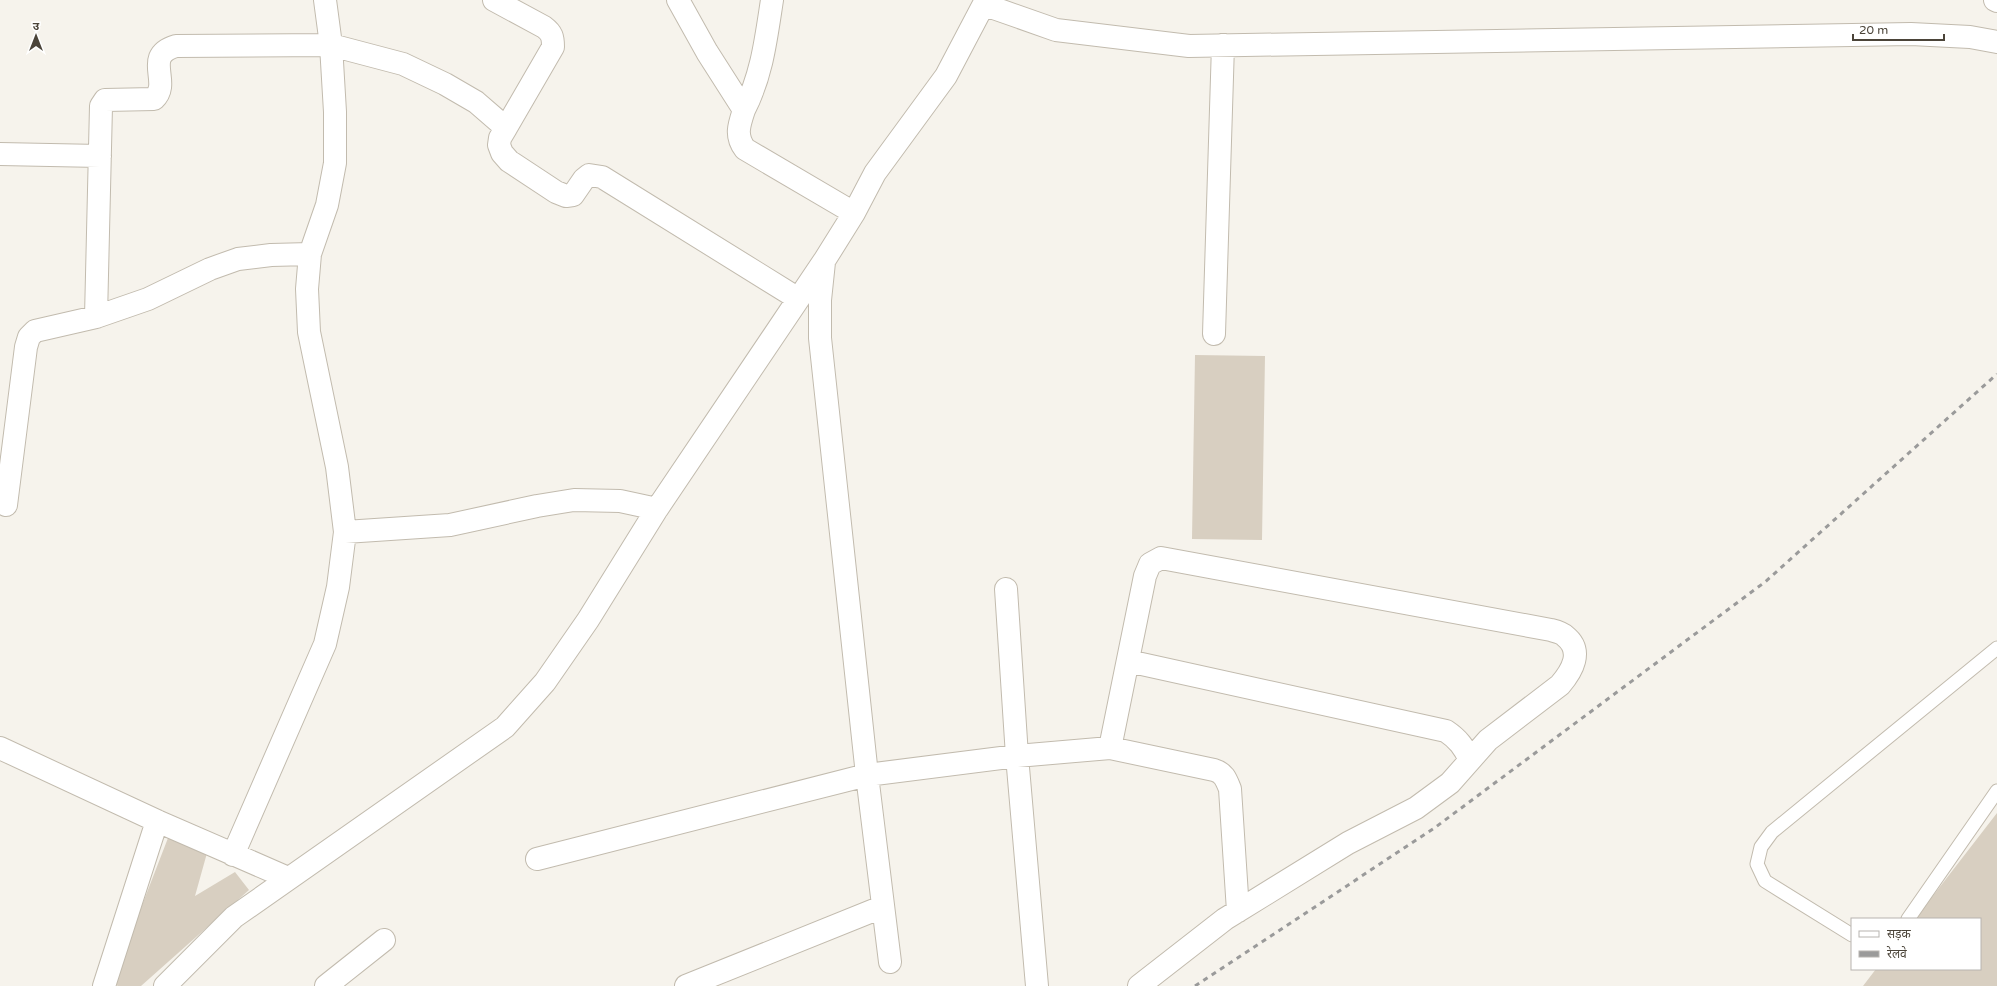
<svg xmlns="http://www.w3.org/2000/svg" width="1997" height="986" font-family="'Varela Round','Noto Sans Devanagari',sans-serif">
<rect width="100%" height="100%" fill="#f6f3ec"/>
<path fill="#d8cfc1" d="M1195 355 1265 356 1262 540 1192 539Z
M1997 813V986H1863L1876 969H1980V919H1915Z
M168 838 207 853 195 896 235 872 249 890 141 986H118L112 983Z"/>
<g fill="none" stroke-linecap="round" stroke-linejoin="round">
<g stroke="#c2bbae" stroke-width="15">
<path id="lane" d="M1908 919 1997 791
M1852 935 1765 881 1757 864 1761 847 1772 832 1997 648"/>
</g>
<g stroke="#c2bbae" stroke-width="24">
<path id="street" d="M494 0 544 27C552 33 553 37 553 47L506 128
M678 0 707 52 744 110C739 125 735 136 745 149L854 213
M1995 0 1997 1
M985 5 1056 30 1189 46 1911 34 1970 37 1997 42
M744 110C762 75 766 39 772 0
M0 154 100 156
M824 262 820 300V338L867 775 890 962
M96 317 101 106 105 100 154 99C172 82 142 56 176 46L331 45 403 64 445 84 476 102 506 128 500 138 499 145 502 153 509 161 556 192 566 196 573 195 584 179 589 175 602 177 797 298
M1214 334 1223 45
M6 505 26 347 29 337 35 331 96 317 148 299 210 269 238 259 271 255 310 254
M345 532 450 525 537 506 574 500 620 501 657 509
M1006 589 1017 756 1037 986
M1128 661 1446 731C1458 739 1464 747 1470 760
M0 748 157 821 288 878
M1110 748 1214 770C1224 773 1226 779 1230 789L1238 911
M233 855 325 644 338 587 345 532 337 467 309 332 307 289 310 254 327 205 335 163V112L331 45 325 0
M537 859 867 775 1017 756 1110 748 1145 576 1150 564 1161 558 1551 630C1555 631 1562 633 1565 636 1584 651 1572 671 1560 685L1488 740 1450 783 1416 808 1348 843 1225 919 1139 986
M104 986 157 821
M165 986 234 917 505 727 545 682 588 620 657 509 824 261 854 213 875 173 946 76 986 0
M326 986 384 940
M686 986 882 907"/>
</g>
<use href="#lane" stroke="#fff" stroke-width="13"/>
<use href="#street" stroke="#fff" stroke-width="22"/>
<path stroke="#9a9a9a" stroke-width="3" stroke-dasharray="5 5" stroke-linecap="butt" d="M1195 986 1433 829 1765 582 1997 374"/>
</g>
<rect x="1851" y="918" width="130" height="52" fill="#ffffff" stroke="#b7b4b0"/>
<rect x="1859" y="931" width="20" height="6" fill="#ffffff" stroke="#b7b4b0"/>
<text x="1887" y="938" font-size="12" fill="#4b4439">सड़क</text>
<rect x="1859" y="951" width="20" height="6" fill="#9a9a9a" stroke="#b7b4b0"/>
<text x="1887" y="958" font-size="12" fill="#4b4439">रेलवे</text>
<g transform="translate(36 36)" stroke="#ffffff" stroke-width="3" paint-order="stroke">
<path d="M0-3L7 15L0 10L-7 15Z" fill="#4b4439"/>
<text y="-6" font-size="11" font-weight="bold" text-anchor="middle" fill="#4b4439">उ</text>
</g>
<path d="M1853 34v6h91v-6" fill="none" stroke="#4b4439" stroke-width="2"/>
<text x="1859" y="34" font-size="12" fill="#4b4439" stroke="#ffffff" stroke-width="3" paint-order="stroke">20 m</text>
</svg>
